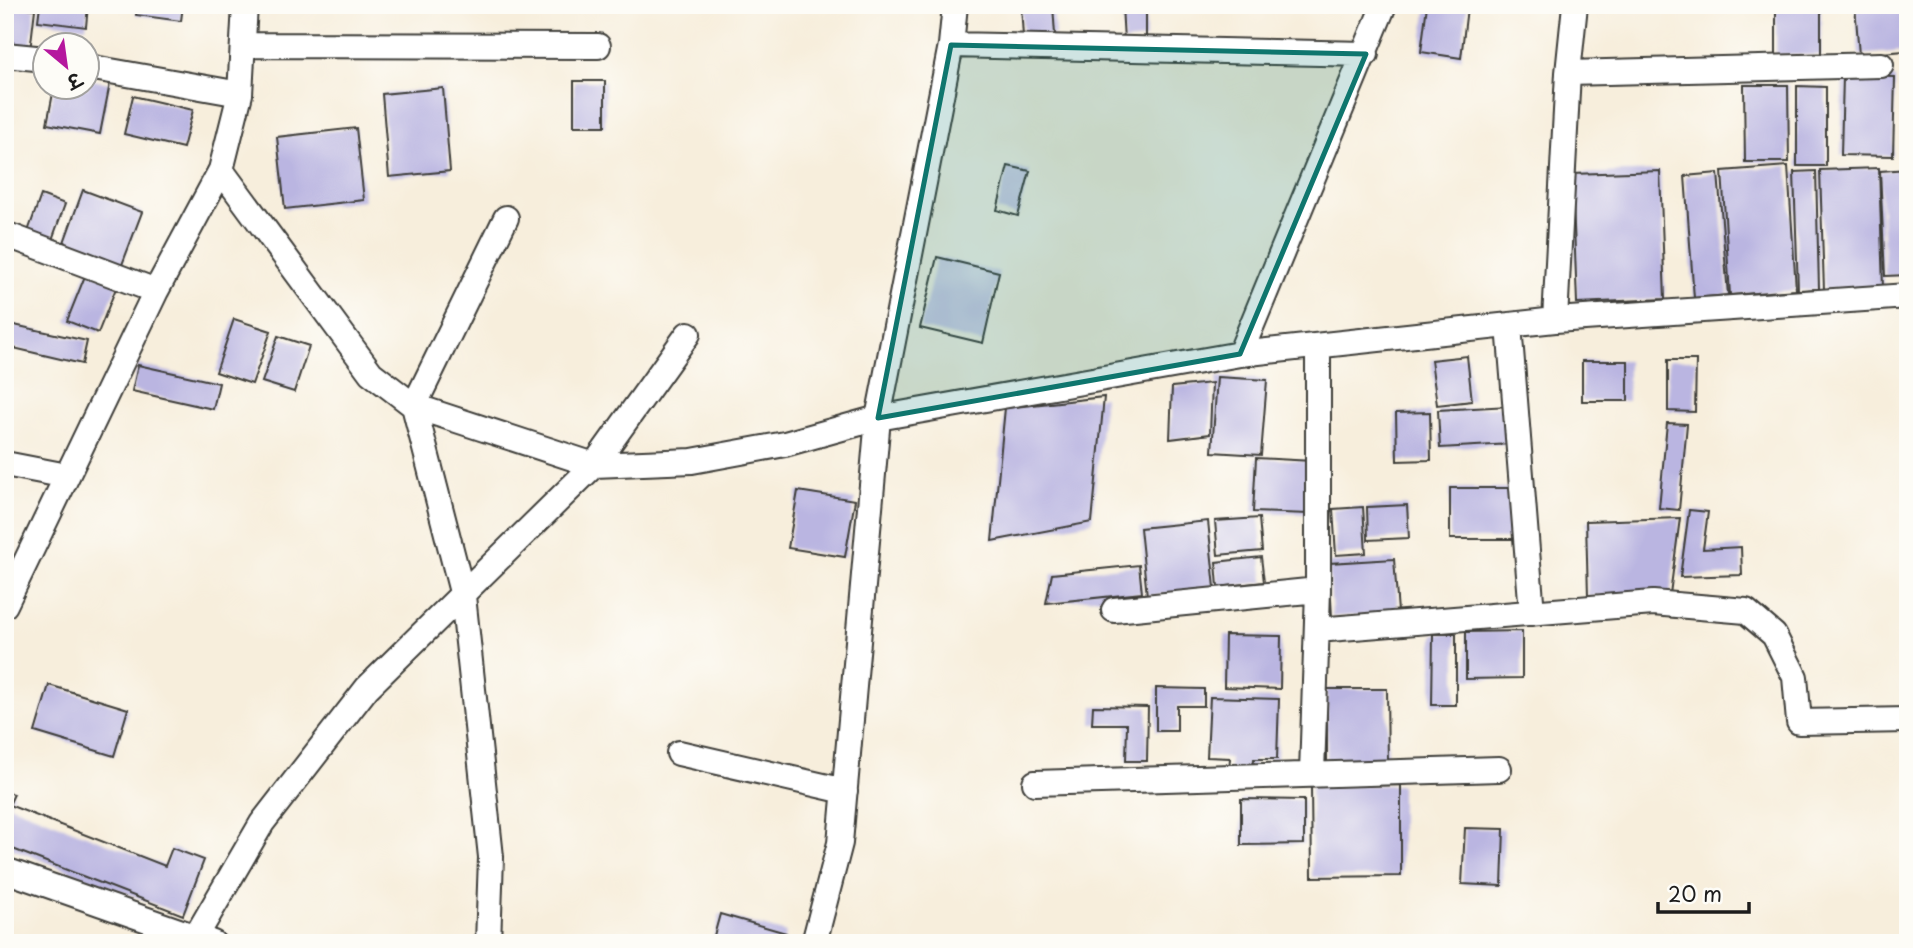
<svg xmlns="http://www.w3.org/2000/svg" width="1913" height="948" font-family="'Playpen Sans','Playpen Sans Deva',sans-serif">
<rect width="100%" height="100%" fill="#fdfcf7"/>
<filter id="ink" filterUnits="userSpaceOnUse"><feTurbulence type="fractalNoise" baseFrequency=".0143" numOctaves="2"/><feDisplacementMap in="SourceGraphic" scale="14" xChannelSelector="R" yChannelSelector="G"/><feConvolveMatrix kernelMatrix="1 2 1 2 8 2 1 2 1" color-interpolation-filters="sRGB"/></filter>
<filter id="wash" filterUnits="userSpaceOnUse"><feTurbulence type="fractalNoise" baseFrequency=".00686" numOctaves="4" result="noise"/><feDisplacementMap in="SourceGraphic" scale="28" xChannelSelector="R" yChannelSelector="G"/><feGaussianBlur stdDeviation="1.57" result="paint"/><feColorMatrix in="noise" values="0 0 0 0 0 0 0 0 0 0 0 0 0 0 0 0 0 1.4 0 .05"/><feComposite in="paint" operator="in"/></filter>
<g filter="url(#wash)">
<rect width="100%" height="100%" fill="#f7eedc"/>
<g id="blocks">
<path fill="#bab5e1" d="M5 5 35 9 30 51 5 48Z
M40 5H88L86 27 38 21Z
M137 5H183L181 21 136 15Z
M1021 5H1053L1055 35 1023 37Z
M1122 5H1146V39L1124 41Z
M1427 5 1467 8 1461 58 1421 52Z
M1776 5H1821V55H1776Z
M1855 5H1901L1904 51 1859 55Z
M1843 76 1895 77 1893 156 1841 155Z
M88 79 110 83 100 134 47 124 54 88H88Z
M574 81H605V126H574Z
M1744 85H1788L1789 162H1745Z
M1797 86 1826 87V166H1797Z
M443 88 450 171 389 177 382 94Z
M133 96 193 110 183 148 124 134Z
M356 128 364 200 285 209 277 137Z
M1008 166 1030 171 1018 216 997 210Z
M1788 166 1796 290 1730 295 1722 171Z
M1879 168 1883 288 1824 290 1820 170Z
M1908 169V275L1885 276 1880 171Z
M1660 171 1665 299 1577 303 1572 174Z
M1816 171 1819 289 1798 290 1794 172Z
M1718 173 1728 295 1694 298 1685 176Z
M83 190 142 212 120 270 62 248Z
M41 195 65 204 49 248 25 240Z
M937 257 999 272 983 343 920 328Z
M87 271 118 283 98 333 67 321Z
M234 319 271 331 252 384 216 372Z
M5 323 87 341 82 364 5 346Z
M278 336 309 346 294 392 262 382Z
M1467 356 1472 401 1437 405 1431 360Z
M1668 360H1696L1695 412 1668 411Z
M1582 361H1628V401H1582Z
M138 365 219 383 213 409 132 391Z
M1217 377 1267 380 1261 455 1212 452Z
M1212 383 1210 434 1170 439 1172 387Z
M1104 397 1092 522 992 541 1005 408Z
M1509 406 1511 444 1440 448 1438 410Z
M1430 412 1431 460 1397 461 1396 413Z
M1667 423 1687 424 1679 510 1659 508Z
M1256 458 1312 461 1309 514 1253 512Z
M1450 488H1514L1513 539H1450Z
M798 491 855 500 845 557 788 548Z
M1407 505 1409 538 1368 540 1367 507Z
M1363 507 1366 553 1336 555 1333 509Z
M1689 510 1708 512 1703 549 1741 547 1742 575 1680 577Z
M1259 518 1262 551 1218 555 1215 521Z
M1680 518 1670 594 1588 596 1586 521Z
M1208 521 1215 588 1147 596 1140 528Z
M1261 557 1264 582 1218 587 1216 562Z
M1394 559 1398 612 1332 617 1329 563Z
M1139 565 1142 593 1046 603 1052 574Z
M1522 631V678L1466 679V632Z
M1433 634H1456V705H1432Z
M1225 635 1281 636 1280 689 1224 687Z
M49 685 128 709 114 756 35 732Z
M1156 688 1204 689V706H1177V731H1156Z
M1327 689H1387L1388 766H1327Z
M1210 697 1279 699 1277 759H1254L1253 771 1229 770 1230 758 1207 757Z
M1093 706 1148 707 1147 761H1126L1127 724H1092Z
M1401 785V876L1312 877 1311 786Z
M5 791 14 794 9 805 165 866 172 848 204 860 183 915 5 846Z
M1241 799 1304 800V844L1241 845Z
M1465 828 1504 829 1502 886 1462 884Z
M720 914 786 933 783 943H712Z"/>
</g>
</g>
<g filter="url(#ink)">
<use href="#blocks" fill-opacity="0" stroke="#3d3c39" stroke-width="2"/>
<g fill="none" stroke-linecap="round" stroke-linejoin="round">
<g stroke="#3d3c39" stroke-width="28">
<path id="minor" d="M244 45 598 46
M951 45 1366 54
M5 55 46 59
M88 67 240 94
M1568 73 1881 65
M221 170 371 373 414 406 594 465 692 461 785 444 878 418 1240 354 1555 320 1908 296
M5 234 156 291
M1555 320 1568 73 1575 5
M1509 325 1532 613
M1240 354 1384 5
M5 464 67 476
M5 605 156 291 221 170 240 94 245 5
M1114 610 1318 590
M1317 630 1653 603 1746 611 1774 635 1795 677 1799 722 1908 720
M679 753 845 791
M1312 773 1318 590V348
M1035 783 1499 769
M5 870 213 943
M195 938 262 823 367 688 594 465 688 334
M488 943 491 857 463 596 414 406 506 218
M814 943 840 843 878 418 951 45 955 5"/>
</g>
<use href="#minor" stroke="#fff" stroke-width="24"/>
</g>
</g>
<path fill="#0f766e" fill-opacity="0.2" stroke="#0f766e" stroke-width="5" stroke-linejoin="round" d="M951 45 1366 54 1240 354 878 418Z"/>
<rect width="1913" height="948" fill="none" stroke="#fdfcf7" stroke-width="28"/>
<g transform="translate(66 66) rotate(151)"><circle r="33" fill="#fdfcf7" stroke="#a3a29f" stroke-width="2"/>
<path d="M0-5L12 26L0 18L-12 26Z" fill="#b5179e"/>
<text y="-10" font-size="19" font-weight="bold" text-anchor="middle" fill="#1c1c1c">उ</text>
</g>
<path d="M1658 902v10h91v-10" fill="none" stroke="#1c1c1c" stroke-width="3.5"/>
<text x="1668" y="902" font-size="21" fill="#1c1c1c" stroke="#fdfcf7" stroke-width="5" paint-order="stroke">20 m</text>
</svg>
